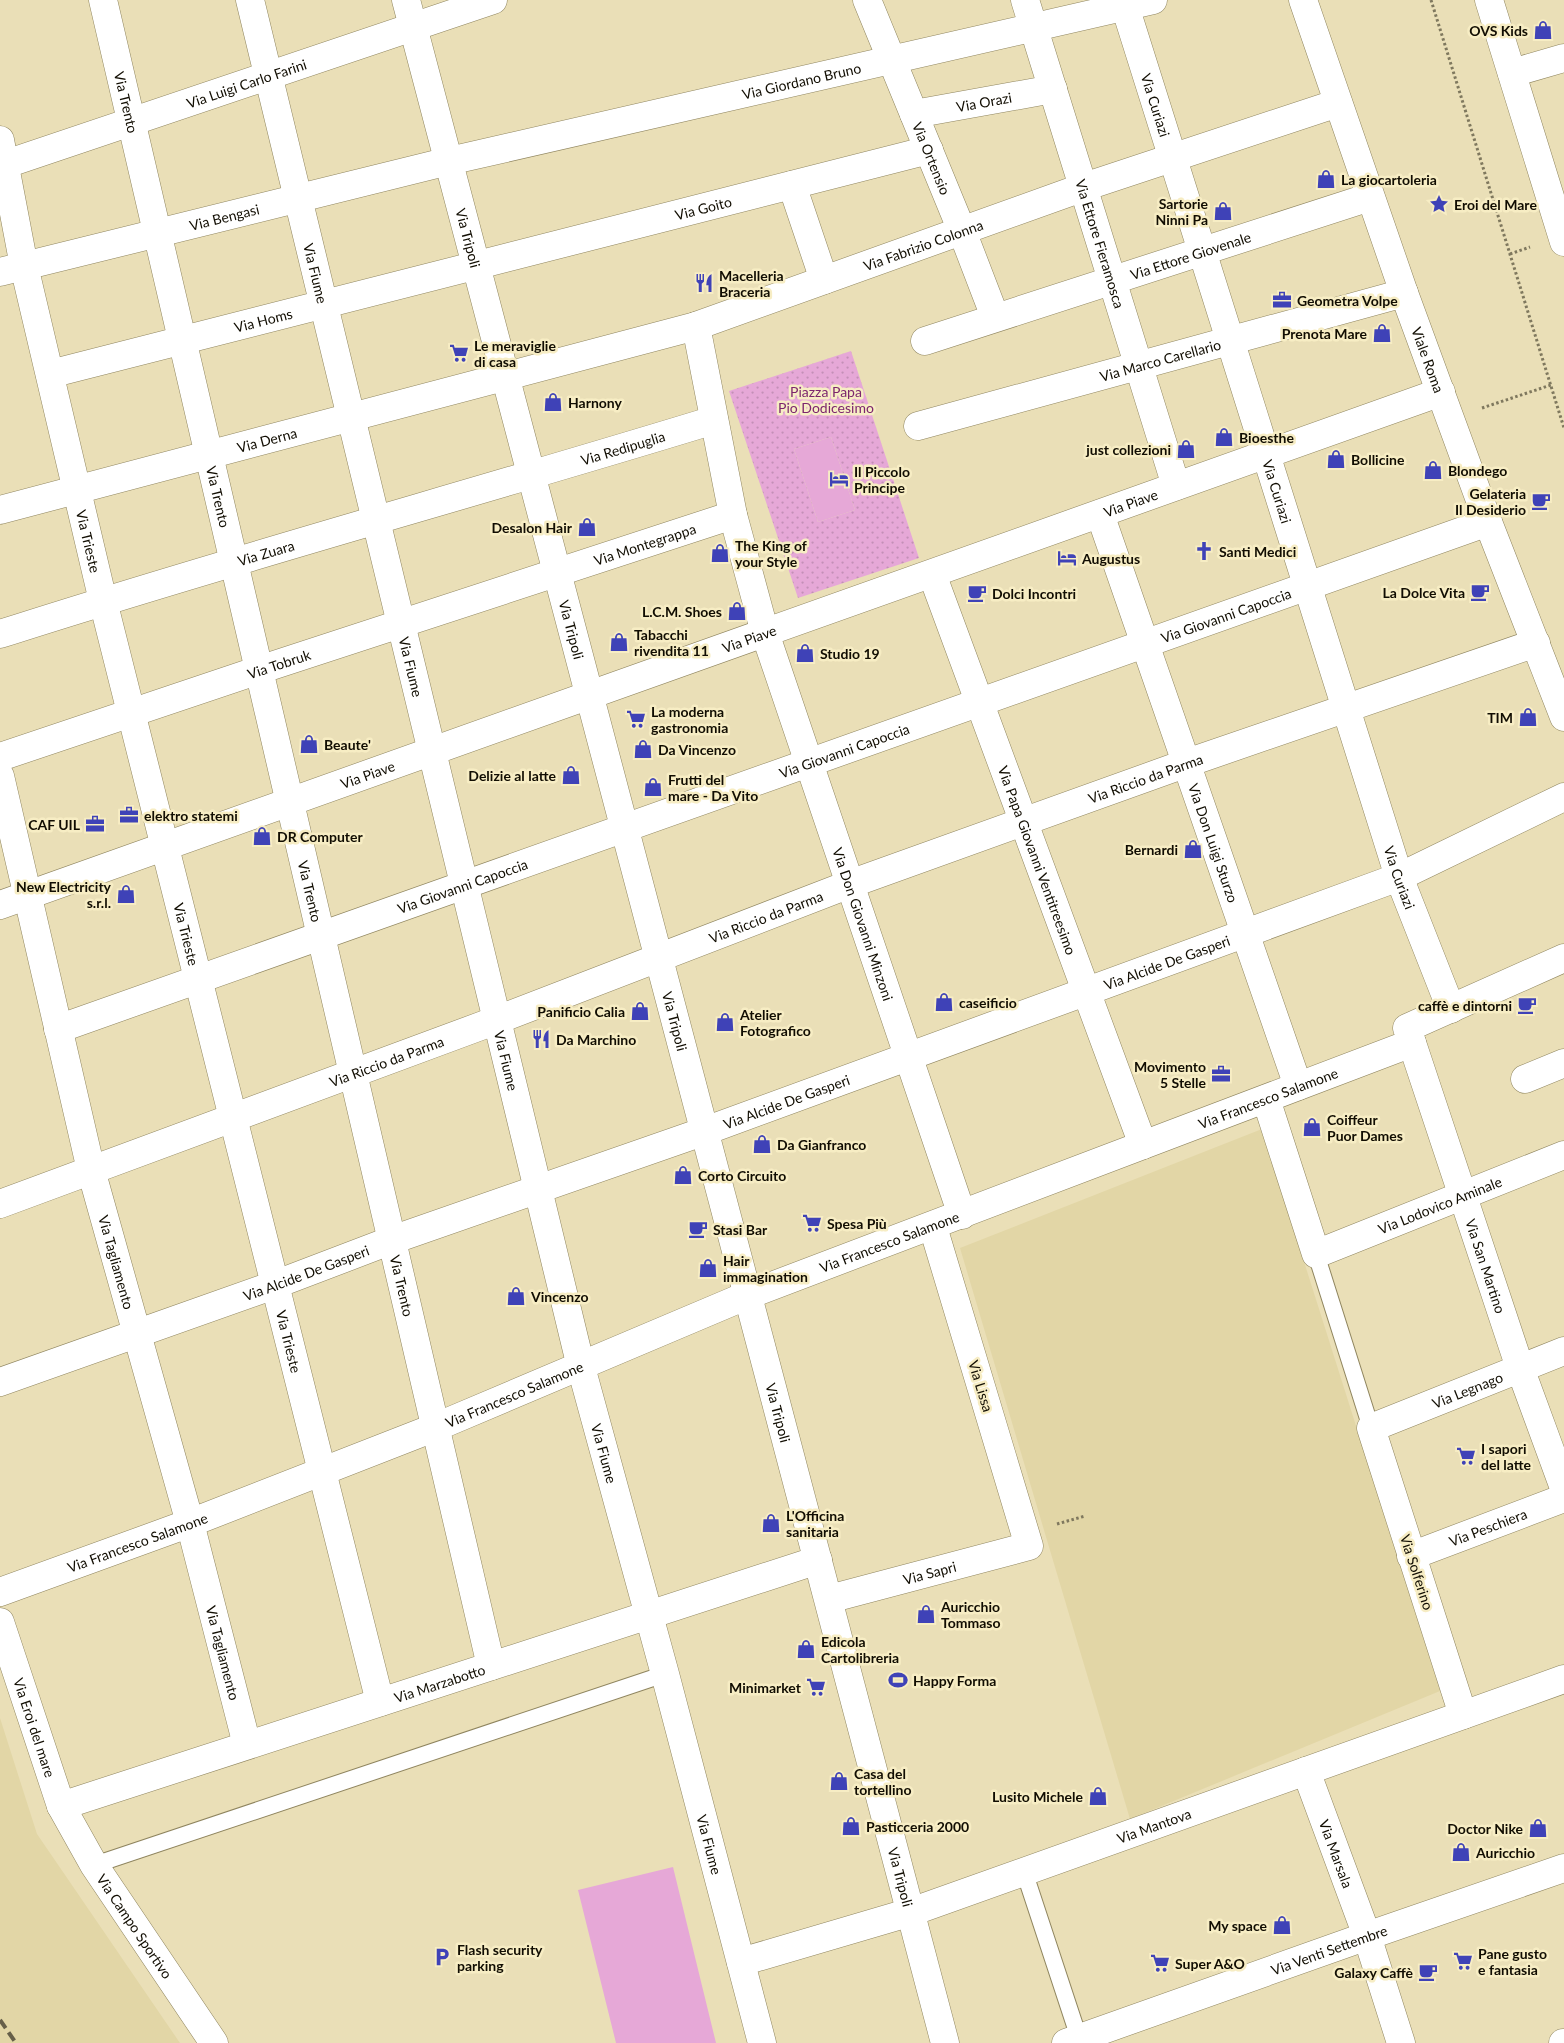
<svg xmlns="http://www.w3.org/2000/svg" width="1564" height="2043" font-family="Lato,sans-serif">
<defs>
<pattern id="garden-dots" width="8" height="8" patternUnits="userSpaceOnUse" patternTransform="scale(1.25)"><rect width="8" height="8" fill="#e6a8d7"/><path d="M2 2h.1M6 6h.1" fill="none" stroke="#c48fb7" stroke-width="1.8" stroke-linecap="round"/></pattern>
</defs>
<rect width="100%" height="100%" fill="#eadfb7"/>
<path fill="#e2d6a6" d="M1262 1129 1440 1691 1130 1819 960 1248Z
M0 1718 37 1834 180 2043H0Z"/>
<path fill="#e6a8d7" d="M831 437 855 510 818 522 794 449Z
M673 1867 716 2043H616L578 1890Z"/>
<path fill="url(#garden-dots)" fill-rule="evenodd" d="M851 351 919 558 798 598 729 391ZM831 437 855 510 818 522 794 449Z"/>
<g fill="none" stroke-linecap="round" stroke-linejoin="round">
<g stroke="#8f855f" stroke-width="18">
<path id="service" d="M1316 1254 1371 1428
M94 1865 665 1674
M1024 1871 1079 2038"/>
</g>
<g stroke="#8f855f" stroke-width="29">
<g id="minor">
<path id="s1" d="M103 0 491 1666"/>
<path id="s2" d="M250 0 581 1367 665 1674 762 2043"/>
<path id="s3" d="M406 0 945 2043"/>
<path id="s4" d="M867 0 962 231 995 317"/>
<path id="s5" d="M1025 0 1176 486"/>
<path id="s6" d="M1123 0 1399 877 1451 1009"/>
<path d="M1512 73 1564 58"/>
<path id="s7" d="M914 114 1053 89"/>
<path id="s8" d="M0 140 24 266 103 601 380 1702"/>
<path id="s9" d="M0 166 493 0"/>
<path d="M792 185 824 280"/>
<path id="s10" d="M0 272 449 161 1153 0"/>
<path id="s11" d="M696 326 733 515 765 633 962 1215"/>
<path id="s12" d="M925 341 1370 197"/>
<path id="s13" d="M50 374 929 150"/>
<path id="s14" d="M918 426 1404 293"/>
<path id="s15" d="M0 510 696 326 1084 187 1338 103"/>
<path id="s16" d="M1100 514 1298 1086"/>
<path id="s17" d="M932 574 1143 1145"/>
<path id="s18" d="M0 634C236 558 476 493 714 420"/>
<path id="s19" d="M0 757 259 670 733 515"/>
<path id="s20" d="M0 776 91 1170 190 1523 247 1745"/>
<path id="s21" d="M0 905 1441 392"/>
<path id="s22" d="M58 1029 1488 522"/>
<path id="s23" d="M1412 1043 1520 1368 1564 1488"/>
<path d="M1525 1079 1564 1063"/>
<path id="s24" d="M1266 1099 1316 1254 1564 1155"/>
<path id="s25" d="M0 1204 497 1020 850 884 1187 763 1536 643"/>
<path id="s26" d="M0 1382 274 1285 392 1240 705 1131 1399 877 1564 797"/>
<path id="s27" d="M1411 1556 1564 1498"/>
<path id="s28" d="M0 1592 190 1523 436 1427 748 1295 1412 1043 1407 1028 1564 958"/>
<path id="s29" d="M829 1599 1029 1546 933 1227"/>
<path id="s30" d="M0 1622 61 1806 94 1865 214 2043"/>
<path id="s31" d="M1463 1715 1371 1428 1564 1351"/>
<path id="s32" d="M1306 1771 1367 1936 1401 2043"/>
<path id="s33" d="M61 1806 818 1560"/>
<path id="s34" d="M741 1962 911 1912 1564 1679"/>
<path id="s35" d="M1066 2043 1367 1936 1564 1868"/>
<path d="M1563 2043H1564"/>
</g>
</g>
<g stroke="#8f855f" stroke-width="29">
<g id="tertiary">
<path id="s36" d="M1303 0 1404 293 1488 522 1564 717"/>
<path d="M1489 0 1564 242"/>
</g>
</g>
<path stroke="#7f785e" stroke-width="3" stroke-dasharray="2.5 2.5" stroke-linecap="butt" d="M1431 0 1564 428
M1510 254 1530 247
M1482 408 1551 385
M1057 1524 1085 1516"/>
<use href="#service" stroke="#fff" stroke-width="16"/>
<use href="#minor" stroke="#fff" stroke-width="28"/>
<use href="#tertiary" stroke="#fff" stroke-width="28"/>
<path stroke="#665f49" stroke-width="4" stroke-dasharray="10 5" stroke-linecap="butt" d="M0 2020 16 2043"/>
</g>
<defs>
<g id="shop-bare" transform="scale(1.5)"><path d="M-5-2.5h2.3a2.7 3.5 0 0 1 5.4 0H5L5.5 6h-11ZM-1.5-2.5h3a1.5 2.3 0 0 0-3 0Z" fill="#3f42b7" stroke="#f7edc4" stroke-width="2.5" paint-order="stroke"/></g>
<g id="sight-bare" transform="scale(1.5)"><path d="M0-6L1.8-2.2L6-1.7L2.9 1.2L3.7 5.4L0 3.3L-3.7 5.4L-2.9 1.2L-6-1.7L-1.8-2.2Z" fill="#3f42b7" stroke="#f7edc4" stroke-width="2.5" paint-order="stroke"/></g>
<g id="restaurant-bare" transform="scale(1.5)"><path d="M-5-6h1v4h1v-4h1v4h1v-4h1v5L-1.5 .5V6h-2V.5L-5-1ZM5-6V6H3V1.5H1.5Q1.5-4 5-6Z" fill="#3f42b7" stroke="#f7edc4" stroke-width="2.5" paint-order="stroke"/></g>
<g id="office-bare" transform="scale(1.5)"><path d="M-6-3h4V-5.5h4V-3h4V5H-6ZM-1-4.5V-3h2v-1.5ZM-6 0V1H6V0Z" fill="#3f42b7" stroke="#f7edc4" stroke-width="2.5" paint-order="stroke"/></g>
<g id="supermarket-bare" transform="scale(1.5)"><path d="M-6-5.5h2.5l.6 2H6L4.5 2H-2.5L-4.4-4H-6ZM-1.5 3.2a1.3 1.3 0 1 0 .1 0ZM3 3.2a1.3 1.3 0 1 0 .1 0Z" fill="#3f42b7" stroke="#f7edc4" stroke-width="2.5" paint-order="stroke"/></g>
<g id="hotel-bare" transform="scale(1.5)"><path d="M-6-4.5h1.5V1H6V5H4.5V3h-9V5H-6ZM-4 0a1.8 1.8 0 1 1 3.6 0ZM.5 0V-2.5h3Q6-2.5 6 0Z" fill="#3f42b7" stroke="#f7edc4" stroke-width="2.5" paint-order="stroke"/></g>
<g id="cafe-bare" transform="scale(1.5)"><path d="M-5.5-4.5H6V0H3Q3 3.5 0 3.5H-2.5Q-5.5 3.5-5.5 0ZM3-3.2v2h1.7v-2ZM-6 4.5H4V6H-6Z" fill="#3f42b7" stroke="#f7edc4" stroke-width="2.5" paint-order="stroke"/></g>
<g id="church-bare" transform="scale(1.5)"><path d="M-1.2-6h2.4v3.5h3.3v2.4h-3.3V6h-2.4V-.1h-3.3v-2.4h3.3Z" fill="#3f42b7" stroke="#f7edc4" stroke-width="2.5" paint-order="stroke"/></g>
<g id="stadium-bare" transform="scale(1.5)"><path d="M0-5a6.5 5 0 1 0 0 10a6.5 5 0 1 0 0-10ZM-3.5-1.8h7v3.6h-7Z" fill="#3f42b7" stroke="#f7edc4" stroke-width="2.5" paint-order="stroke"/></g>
<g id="parking-bare" transform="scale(1.5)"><path d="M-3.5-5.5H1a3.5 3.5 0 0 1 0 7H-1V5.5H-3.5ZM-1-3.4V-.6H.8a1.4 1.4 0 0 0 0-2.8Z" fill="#3f42b7" stroke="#f7edc4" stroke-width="2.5" paint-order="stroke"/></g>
</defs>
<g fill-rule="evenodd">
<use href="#shop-bare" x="1543" y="30"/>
<use href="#shop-bare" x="1326" y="179"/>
<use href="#sight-bare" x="1439" y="204"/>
<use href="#shop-bare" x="1223" y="211"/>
<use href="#restaurant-bare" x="704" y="283"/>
<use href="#office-bare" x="1282" y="300"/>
<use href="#shop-bare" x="1382" y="333"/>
<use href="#supermarket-bare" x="459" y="353"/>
<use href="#shop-bare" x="553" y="402"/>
<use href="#shop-bare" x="1224" y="437"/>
<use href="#shop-bare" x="1186" y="449"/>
<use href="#shop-bare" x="1336" y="459"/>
<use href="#shop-bare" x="1433" y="470"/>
<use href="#hotel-bare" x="839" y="479"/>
<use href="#cafe-bare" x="1541" y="501"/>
<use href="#shop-bare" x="587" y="527"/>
<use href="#church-bare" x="1204" y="551"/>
<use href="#shop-bare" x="720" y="553"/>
<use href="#hotel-bare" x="1067" y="558"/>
<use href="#cafe-bare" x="1480" y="592"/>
<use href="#cafe-bare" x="977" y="593"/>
<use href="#shop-bare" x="737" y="611"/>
<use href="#shop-bare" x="619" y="642"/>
<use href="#shop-bare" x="805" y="653"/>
<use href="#shop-bare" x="1528" y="717"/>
<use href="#supermarket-bare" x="636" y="719"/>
<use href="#shop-bare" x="309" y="744"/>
<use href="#shop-bare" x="643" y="749"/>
<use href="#shop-bare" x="571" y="775"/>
<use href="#shop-bare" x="653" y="787"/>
<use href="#office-bare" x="129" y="815"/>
<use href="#office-bare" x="95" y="824"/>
<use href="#shop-bare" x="262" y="836"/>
<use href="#shop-bare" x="1193" y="849"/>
<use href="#shop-bare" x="126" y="894"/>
<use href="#shop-bare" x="944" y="1002"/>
<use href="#cafe-bare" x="1527" y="1005"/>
<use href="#shop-bare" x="640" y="1011"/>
<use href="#shop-bare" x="725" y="1022"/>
<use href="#restaurant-bare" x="541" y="1039"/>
<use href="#office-bare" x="1221" y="1074"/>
<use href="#shop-bare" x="1312" y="1127"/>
<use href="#shop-bare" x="762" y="1144"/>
<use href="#shop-bare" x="683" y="1175"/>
<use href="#supermarket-bare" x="812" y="1223"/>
<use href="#cafe-bare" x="698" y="1229"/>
<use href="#shop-bare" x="708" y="1268"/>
<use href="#shop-bare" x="516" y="1296"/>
<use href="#supermarket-bare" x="1466" y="1456"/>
<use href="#shop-bare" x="771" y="1523"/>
<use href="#shop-bare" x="926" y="1614"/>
<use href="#shop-bare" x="806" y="1649"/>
<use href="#stadium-bare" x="898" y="1680"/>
<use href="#supermarket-bare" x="816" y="1687"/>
<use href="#shop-bare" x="839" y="1781"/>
<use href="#shop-bare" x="1098" y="1796"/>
<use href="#shop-bare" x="851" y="1826"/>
<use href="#shop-bare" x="1538" y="1828"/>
<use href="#shop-bare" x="1461" y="1852"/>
<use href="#shop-bare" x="1282" y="1925"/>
<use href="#parking-bare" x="442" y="1957"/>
<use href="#supermarket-bare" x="1463" y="1961"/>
<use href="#supermarket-bare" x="1160" y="1963"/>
<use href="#cafe-bare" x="1428" y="1972"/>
</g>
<g text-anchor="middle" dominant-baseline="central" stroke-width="5" stroke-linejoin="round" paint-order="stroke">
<g font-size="14" font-weight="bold" fill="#110d02" stroke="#f7edc4" text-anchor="start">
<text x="1528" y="30" text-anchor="end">OVS Kids</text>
<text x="1341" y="179">La giocartoleria</text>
<text x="1208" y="203" text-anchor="end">Sartorie<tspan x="1208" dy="16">Ninni Pa</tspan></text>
<text x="1454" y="204">Eroi del Mare</text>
<text x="719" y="275">Macelleria<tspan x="719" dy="16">Braceria</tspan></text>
<text x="1297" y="300">Geometra Volpe</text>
<text x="1367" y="333" text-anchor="end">Prenota Mare</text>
<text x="474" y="345">Le meraviglie<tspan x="474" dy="16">di casa</tspan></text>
<text x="568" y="402">Harnony</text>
<text x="1239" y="437">Bioesthe</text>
<text x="1171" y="449" text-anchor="end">just collezioni</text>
<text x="1351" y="459">Bollicine</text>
<text x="1448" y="470">Blondego</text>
<text x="854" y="471">Il Piccolo<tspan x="854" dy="16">Principe</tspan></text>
<text x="1526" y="493" text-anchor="end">Gelateria<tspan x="1526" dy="16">Il Desiderio</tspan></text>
<text x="572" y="527" text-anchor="end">Desalon Hair</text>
<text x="735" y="545">The King of<tspan x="735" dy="16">your Style</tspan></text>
<text x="1219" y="551">Santi Medici</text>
<text x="1082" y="558">Augustus</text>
<text x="1465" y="592" text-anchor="end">La Dolce Vita</text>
<text x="992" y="593">Dolci Incontri</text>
<text x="722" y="611" text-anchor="end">L.C.M. Shoes</text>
<text x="634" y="634">Tabacchi<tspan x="634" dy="16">rivendita 11</tspan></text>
<text x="820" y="653">Studio 19</text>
<text x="651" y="711">La moderna<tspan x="651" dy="16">gastronomia</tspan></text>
<text x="1513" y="717" text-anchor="end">TIM</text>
<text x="324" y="744">Beaute'</text>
<text x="658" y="749">Da Vincenzo</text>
<text x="556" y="775" text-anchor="end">Delizie al latte</text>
<text x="668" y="779">Frutti del<tspan x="668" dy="16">mare - Da Vito</tspan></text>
<text x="144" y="815">elektro statemi</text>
<text x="80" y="824" text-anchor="end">CAF UIL</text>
<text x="277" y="836">DR Computer</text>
<text x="1178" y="849" text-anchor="end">Bernardi</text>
<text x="111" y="886" text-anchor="end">New Electricity<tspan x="111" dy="16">s.r.l.</tspan></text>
<text x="959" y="1002">caseificio</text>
<text x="1512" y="1005" text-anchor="end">caffè e dintorni</text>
<text x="625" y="1011" text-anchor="end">Panificio Calia</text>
<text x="740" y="1014">Atelier<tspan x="740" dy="16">Fotografico</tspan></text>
<text x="556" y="1039">Da Marchino</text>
<text x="1206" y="1066" text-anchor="end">Movimento<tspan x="1206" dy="16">5 Stelle</tspan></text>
<text x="1327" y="1119">Coiffeur<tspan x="1327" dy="16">Puor Dames</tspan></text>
<text x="777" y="1144">Da Gianfranco</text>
<text x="698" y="1175">Corto Circuito</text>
<text x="827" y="1223">Spesa Più</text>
<text x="713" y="1229">Stasi Bar</text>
<text x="723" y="1260">Hair<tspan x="723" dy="16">immagination</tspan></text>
<text x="531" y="1296">Vincenzo</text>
<text x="1481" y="1448">I sapori<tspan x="1481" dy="16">del latte</tspan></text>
<text x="786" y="1515">L'Officina<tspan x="786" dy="16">sanitaria</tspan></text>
<text x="941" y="1606">Auricchio<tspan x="941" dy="16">Tommaso</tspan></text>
<text x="821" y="1641">Edicola<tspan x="821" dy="16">Cartolibreria</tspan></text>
<text x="913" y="1680">Happy Forma</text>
<text x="801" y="1687" text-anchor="end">Minimarket</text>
<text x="854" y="1773">Casa del<tspan x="854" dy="16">tortellino</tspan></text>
<text x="1083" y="1796" text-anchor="end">Lusito Michele</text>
<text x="866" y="1826">Pasticceria 2000</text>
<text x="1523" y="1828" text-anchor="end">Doctor Nike</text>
<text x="1476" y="1852">Auricchio</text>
<text x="1267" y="1925" text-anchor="end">My space</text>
<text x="457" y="1949">Flash security<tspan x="457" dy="16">parking</tspan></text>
<text x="1478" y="1953">Pane gusto<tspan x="1478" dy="16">e fantasia</tspan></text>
<text x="1175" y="1963">Super A&amp;O</text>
<text x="1413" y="1972" text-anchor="end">Galaxy Caffè</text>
</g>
<g font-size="14" fill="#110d02" stroke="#f7edc4">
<text stroke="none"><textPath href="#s10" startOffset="824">Via Giordano Bruno</textPath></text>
<text stroke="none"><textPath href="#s9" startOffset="260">Via Luigi Carlo Farini</textPath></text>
<text stroke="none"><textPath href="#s1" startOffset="105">Via Trento</textPath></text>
<text stroke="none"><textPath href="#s7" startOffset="71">Via Orazi</textPath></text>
<text stroke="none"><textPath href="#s6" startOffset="110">Via Curiazi</textPath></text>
<text stroke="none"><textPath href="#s4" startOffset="171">Via Ortensio</textPath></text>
<text stroke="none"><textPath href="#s13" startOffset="674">Via Goito</textPath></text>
<text stroke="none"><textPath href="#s10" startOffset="231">Via Bengasi</textPath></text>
<text stroke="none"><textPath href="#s3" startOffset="246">Via Tripoli</textPath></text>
<text stroke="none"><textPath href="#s5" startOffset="255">Via Ettore Fieramosca</textPath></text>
<text stroke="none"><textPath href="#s15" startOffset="961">Via Fabrizio Colonna</textPath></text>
<text stroke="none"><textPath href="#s12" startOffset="279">Via Ettore Giovenale</textPath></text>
<text stroke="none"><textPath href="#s2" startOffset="281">Via Fiume</textPath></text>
<text stroke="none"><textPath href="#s13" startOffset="220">Via Homs</textPath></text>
<text stroke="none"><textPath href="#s14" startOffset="251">Via Marco Carellario</textPath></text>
<text stroke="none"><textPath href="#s36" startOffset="381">Viale Roma</textPath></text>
<text stroke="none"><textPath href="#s15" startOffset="276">Via Derna</textPath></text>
<text stroke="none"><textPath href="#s18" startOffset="650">Via Redipuglia</textPath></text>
<text stroke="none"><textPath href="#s6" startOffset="515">Via Curiazi</textPath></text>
<text stroke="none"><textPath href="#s1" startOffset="510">Via Trento</textPath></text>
<text stroke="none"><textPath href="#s21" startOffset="1200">Via Piave</textPath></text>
<text stroke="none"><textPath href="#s8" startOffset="411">Via Trieste</textPath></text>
<text stroke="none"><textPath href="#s19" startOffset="679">Via Montegrappa</textPath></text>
<text stroke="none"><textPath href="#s18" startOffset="278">Via Zuara</textPath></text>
<text stroke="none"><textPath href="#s22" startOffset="1239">Via Giovanni Capoccia</textPath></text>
<text stroke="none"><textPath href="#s3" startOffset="651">Via Tripoli</textPath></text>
<text stroke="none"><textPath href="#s21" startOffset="795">Via Piave</textPath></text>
<text stroke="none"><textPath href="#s19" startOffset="294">Via Tobruk</textPath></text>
<text stroke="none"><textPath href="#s2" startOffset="686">Via Fiume</textPath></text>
<text stroke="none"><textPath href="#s22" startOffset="834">Via Giovanni Capoccia</textPath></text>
<text stroke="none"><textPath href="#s21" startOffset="390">Via Piave</textPath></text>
<text stroke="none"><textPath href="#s25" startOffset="1222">Via Riccio da Parma</textPath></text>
<text stroke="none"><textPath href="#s16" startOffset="348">Via Don Luigi Sturzo</textPath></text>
<text stroke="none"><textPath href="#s17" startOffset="305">Via Papa Giovanni Ventitreesimo</textPath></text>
<text stroke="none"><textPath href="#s6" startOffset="920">Via Curiazi</textPath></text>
<text stroke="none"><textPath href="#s22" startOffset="429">Via Giovanni Capoccia</textPath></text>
<text stroke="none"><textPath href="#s1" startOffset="915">Via Trento</textPath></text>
<text stroke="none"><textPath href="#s25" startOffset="818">Via Riccio da Parma</textPath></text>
<text stroke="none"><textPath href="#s11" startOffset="622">Via Don Giovanni Minzoni</textPath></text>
<text stroke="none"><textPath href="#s8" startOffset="816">Via Trieste</textPath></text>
<text stroke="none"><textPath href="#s26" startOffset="1240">Via Alcide De Gasperi</textPath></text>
<text stroke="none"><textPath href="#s3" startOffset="1056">Via Tripoli</textPath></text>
<text stroke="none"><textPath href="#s25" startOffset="412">Via Riccio da Parma</textPath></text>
<text stroke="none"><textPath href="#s2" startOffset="1091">Via Fiume</textPath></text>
<text stroke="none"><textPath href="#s28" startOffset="1361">Via Francesco Salamone</textPath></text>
<text stroke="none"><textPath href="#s26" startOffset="835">Via Alcide De Gasperi</textPath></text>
<text stroke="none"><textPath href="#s24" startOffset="296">Via Lodovico Aminale</textPath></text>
<text stroke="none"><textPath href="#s28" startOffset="956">Via Francesco Salamone</textPath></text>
<text stroke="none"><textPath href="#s20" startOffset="500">Via Tagliamento</textPath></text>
<text stroke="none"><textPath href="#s23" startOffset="235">Via San Martino</textPath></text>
<text stroke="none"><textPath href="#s26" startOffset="325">Via Alcide De Gasperi</textPath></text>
<text stroke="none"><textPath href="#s1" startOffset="1320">Via Trento</textPath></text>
<text stroke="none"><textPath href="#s8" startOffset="1236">Via Trieste</textPath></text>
<text transform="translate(981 1386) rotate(73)">Via Lissa</text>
<text stroke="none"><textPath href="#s31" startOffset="405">Via Legnago</textPath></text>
<text stroke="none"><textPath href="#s28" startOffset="551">Via Francesco Salamone</textPath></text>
<text stroke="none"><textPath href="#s3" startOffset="1461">Via Tripoli</textPath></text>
<text stroke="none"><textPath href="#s2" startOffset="1496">Via Fiume</textPath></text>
<text stroke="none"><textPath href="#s27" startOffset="82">Via Peschiera</textPath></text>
<text stroke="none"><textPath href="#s28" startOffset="146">Via Francesco Salamone</textPath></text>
<text stroke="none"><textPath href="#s29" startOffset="104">Via Sapri</textPath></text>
<text transform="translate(1417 1572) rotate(72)">Via Solferino</text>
<text stroke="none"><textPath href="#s20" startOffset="905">Via Tagliamento</textPath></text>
<text stroke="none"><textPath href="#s33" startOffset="398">Via Marzabotto</textPath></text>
<text stroke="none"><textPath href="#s30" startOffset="111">Via Eroi del mare</textPath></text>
<text stroke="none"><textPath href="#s34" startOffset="435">Via Mantova</textPath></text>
<text stroke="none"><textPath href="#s2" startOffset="1901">Via Fiume</textPath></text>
<text stroke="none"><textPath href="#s32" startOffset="88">Via Marsala</textPath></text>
<text stroke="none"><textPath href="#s3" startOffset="1941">Via Tripoli</textPath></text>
<text stroke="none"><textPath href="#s30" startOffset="335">Via Campo Sportivo</textPath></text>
<text stroke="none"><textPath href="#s35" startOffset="279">Via Venti Settembre</textPath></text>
</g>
<g font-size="14" fill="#7c266d" stroke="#f7edc4">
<text x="826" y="391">Piazza Papa<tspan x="826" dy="16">Pio Dodicesimo</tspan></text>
</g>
</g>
</svg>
